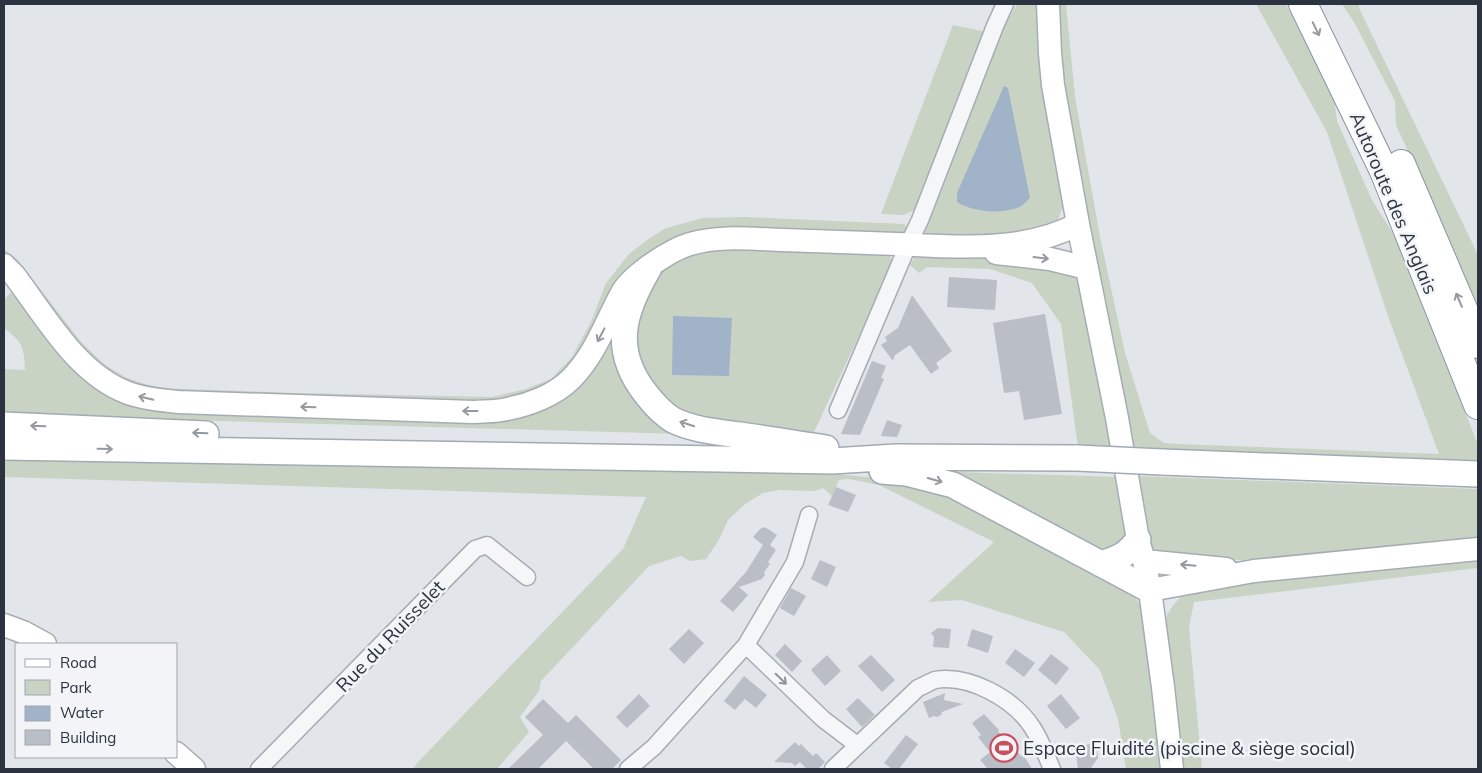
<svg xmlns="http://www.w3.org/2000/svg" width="1482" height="773" font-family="Mulish,sans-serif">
<rect width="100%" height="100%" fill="#e2e5ea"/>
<path fill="#c8d3c4" d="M1017 4H1039L1037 25 1066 200 1056 224 1018 239 929 235 922 230 998 38Z
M1058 4H1066L1075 97 1100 237 1125 353 1150 433 1164 443 1178 444 1439 454 1389 319 1327 132 1256 4H1286L1334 98 1337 121 1372 200 1400 245 1478 445V460L1132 449 1064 103Z
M1342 4H1359V8L1478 255V311L1432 204 1396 125 1395 101 1354 22Z
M953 25 987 32 917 209 903 215 881 214Z
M745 217 904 224 907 228 906 235 676 239 632 265 609 297 587 349 545 390 499 400 390 403 151 395 97 370 4 258V249L17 259 81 342 104 364 125 377 156 388 295 393 492 397 526 389 551 379 572 357 591 322 606 283 629 254 650 238 666 228 703 218Z
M729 248 889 255 893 263 814 432 739 428 702 424 670 406 645 383 632 348 636 309 647 288 662 271 687 258 702 252Z
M924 254 975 256 1048 265 1070 273 1082 284 1113 447H1078L1061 324 1032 283 990 269 927 267 919 273 910 265 915 257Z
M15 288 118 394 531 409 616 323 683 434 4 415V369L25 370C24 346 23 343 4 328V300Z
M4 459 233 464 690 469 827 473 905 481 962 498 1128 589 1141 605 1164 769H1126L1118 719 1100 670 1064 632 962 600 928 602 994 542 879 485 848 479 839 480 832 496 823 488 815 491 779 490 763 493 745 504 728 520 719 540 706 559 690 561 681 556 649 566 541 681 539 691 520 717 529 732 497 769H413L418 762 623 549 646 497 4 477Z
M956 472 1121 477 1129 534 1104 556 952 474Z
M1136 476 1478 489V543L1291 558 1212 561 1152 553Z
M1478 559V568L1194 602 1189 627 1202 769H1179L1164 632 1167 615 1174 604 1187 591 1284 576Z"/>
<path fill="#a0b3c8" d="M1004 86 1008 88 1030 198C1026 202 1022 206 1017 208 999 214 973 212 957 202V193Z
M673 316 732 318 729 376 672 375Z"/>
<path fill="#babec6" d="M949 277 997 280 995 310 947 307Z
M912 295 952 351 936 363 939 368 931 374 910 345 895 355 893 361 881 345 887 341 885 337 898 328Z
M1045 314 1062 414 1024 420 1019 391 1004 393 993 323Z
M872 361 886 366 881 378 884 379 860 435 841 434Z
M887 420 902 425 897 437 881 436Z
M836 487 856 495 848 512 828 505Z
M765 527 777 535 770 545 776 550 768 562 770 564 764 572 765 575 762 579 739 587 748 595 733 612 720 601 746 572 763 545 753 537 760 529Z
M820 560 836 567 827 587 811 579Z
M791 588 806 596 794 616 780 608Z
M938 628 951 629 949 648 933 647 934 637 931 633Z
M689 629 704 643 684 664 669 649Z
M972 629 993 636 988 653 967 646Z
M785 644 802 661 792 672 775 655Z
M1015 649 1035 663 1024 677 1005 663Z
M1051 654 1069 668 1056 685 1038 670Z
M827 655 841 671 825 686 811 670Z
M871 655 895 680 882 692 858 666Z
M744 676 767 695 756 708 745 699 735 710 724 701Z
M945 693 944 700 963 704 942 712 941 715 937 717 934 716 929 718 923 702Z
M639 694 650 706 627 728 616 717Z
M1061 694 1080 718 1066 729 1047 706Z
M858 698 875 715 862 727 846 709Z
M543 699 568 723 576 715 621 760 612 769H594L566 741 538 769H508L543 735 525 717Z
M984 714 999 730 998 731 1013 750 1015 749 1021 756H1024L1032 769H988L980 760 990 752 978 737 981 735 972 723Z
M906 735 918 744 899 769H892L884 763Z
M795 742 799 746 801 744 813 756 816 753 825 762 818 769H807L800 762 795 766 792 763 774 762Z
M1090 744 1091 748 1097 751 1098 758 1091 768 1078 769 1075 747Z"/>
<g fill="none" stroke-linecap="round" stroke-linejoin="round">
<g stroke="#a7acb4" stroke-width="19">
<path id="street" d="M838 410 908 245 920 220 995 26 1005 4
M746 645 823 719 857 745
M259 769 475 549 487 545 527 577
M628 769 654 747 746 645 795 562 809 515
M833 769 918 688C923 686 930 682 935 680 969 674 1014 699 1032 727 1041 740 1046 755 1052 769"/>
</g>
<g stroke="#a7acb4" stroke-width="25">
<path id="secondary" d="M1048 4 1050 53 1053 85 1078 224 1117 418 1138 540 1144 561 1150 590 1163 687 1172 769
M996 253 1050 259 1087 268
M4 265 14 275C46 317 77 374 128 393 144 399 161 400 178 402L473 412C484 411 496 412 507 409 529 405 555 395 571 379 596 354 606 321 623 291 634 274 670 250 690 244 719 235 753 239 783 240 821 241 859 243 897 244 956 247 1024 253 1078 224
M1144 561 1226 569
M1150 590 1254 571 1478 549
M4 625 23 632 45 644
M176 753 194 769"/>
</g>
<g stroke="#a2aab5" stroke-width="28">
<path id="primary" d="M649 268C623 312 611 350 646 394 653 403 663 414 673 420 693 430 718 432 740 435 769 439 798 444 826 448
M4 425 206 434
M4 447 832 461 896 457 1077 458
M1162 462 1478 474
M882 471 906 473 953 485 1150 590
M1101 564C1119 558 1126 556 1138 540"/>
</g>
<g stroke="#8a93a0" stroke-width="30">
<path id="highway" d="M1303 4 1384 171 1478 405
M1401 164 1478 344"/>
</g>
<use href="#street" stroke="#f5f6f8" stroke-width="16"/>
<use href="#secondary" stroke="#fff" stroke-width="22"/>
<use href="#primary" stroke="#fff" stroke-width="25"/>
<use href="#highway" stroke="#fff" stroke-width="28"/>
<g stroke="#a2aab5" stroke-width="28" stroke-linecap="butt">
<path id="primary-bridge" d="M1077 458 1162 462"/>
</g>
<use href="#primary-bridge" stroke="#fff" stroke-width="25"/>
</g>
<defs><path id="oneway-shaft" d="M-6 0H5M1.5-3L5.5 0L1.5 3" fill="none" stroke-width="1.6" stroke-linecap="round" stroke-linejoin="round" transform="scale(1.25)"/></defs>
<g stroke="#9599a0">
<use href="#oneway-shaft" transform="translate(1316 29) rotate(64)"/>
<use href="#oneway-shaft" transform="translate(1041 258) rotate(7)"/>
<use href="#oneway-shaft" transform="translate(1459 300) rotate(-113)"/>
<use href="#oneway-shaft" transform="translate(601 335) rotate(118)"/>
<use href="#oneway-shaft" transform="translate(146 398) rotate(-167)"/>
<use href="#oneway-shaft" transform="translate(308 407) rotate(-178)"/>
<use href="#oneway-shaft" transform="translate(470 411) rotate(180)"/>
<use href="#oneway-shaft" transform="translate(687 424) rotate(-162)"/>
<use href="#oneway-shaft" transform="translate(38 426) rotate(-178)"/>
<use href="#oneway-shaft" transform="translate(200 433) rotate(-178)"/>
<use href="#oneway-shaft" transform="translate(105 449) rotate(1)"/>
<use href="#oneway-shaft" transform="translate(935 480) rotate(16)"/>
<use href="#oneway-shaft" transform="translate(1188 565) rotate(-175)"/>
</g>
<use stroke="#90949c" href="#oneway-shaft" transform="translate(781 679) rotate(44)"/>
<defs>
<g id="stadium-ring" transform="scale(1.4375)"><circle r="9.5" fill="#f2f4f7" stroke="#c74f60" stroke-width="1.5"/><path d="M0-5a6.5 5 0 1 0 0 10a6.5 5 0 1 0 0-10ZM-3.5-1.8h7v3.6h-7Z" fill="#c74f60"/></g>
</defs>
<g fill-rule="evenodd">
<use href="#stadium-ring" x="1004" y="748"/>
</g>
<g text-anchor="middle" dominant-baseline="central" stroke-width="5" stroke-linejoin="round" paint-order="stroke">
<g font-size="19" fill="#2b3341" stroke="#f2f4f7">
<text transform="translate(1394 203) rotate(67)">Autoroute des Anglais</text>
<text transform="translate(390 636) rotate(-46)">Rue du Ruisselet</text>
</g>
<g font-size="19" fill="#2b3341" stroke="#f2f4f7" text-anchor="start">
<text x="1023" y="748">Espace Fluidité (piscine &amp; siège social)</text>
</g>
</g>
<rect width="1482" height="773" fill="none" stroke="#2b3341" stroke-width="10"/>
<rect x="15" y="643" width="162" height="115" fill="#f2f4f7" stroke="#a2a7ae"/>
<rect x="25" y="659" width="25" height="8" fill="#ffffff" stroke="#a2a7ae"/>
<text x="60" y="668" font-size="15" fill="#2b3341">Road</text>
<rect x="25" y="680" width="25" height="15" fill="#c8d3c4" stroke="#a2a7ae"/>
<text x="60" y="693" font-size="15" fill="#2b3341">Park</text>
<rect x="25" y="706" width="25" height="15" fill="#a0b3c8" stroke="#a2a7ae"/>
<text x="60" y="718" font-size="15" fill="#2b3341">Water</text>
<rect x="25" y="730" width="25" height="15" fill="#babec6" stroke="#a2a7ae"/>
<text x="60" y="743" font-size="15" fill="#2b3341">Building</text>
</svg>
